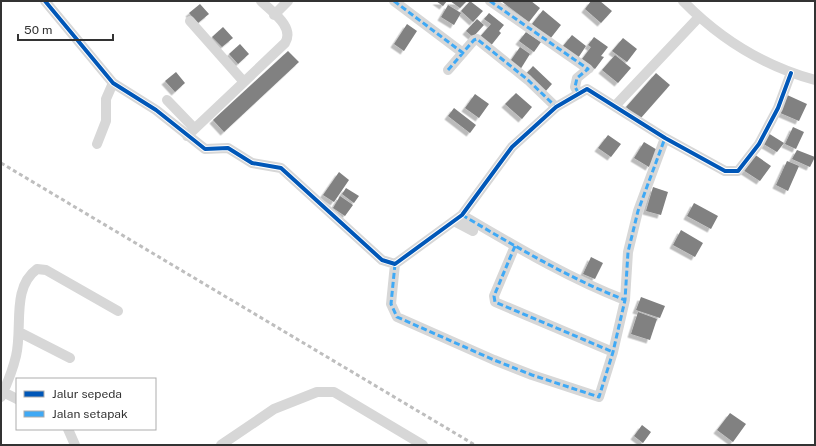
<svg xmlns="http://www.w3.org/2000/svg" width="816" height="446" font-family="'Public Sans',sans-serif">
<defs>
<filter id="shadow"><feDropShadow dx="-3.5" dy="3.5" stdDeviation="0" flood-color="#0004"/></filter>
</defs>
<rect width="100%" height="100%" fill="#fff"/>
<path fill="#818181" filter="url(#shadow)" d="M436 1H447L443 6Z
M450 1H467L460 8Z
M470 1 483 11 473 22 461 11Z
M501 1H531L540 8 529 22Z
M591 1H600L612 11 601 23 585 9Z
M200 4 209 14 198 23 189 13Z
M448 5 461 13 454 25 441 17Z
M543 10 561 25 550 39 532 24Z
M489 13 504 25 499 31 501 33 489 48 478 39 491 24 484 19Z
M477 19 484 25 473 37 466 31Z
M407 24 417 31 404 51 394 44Z
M223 27 233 38 222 47 212 37Z
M526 32 541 42 534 52 519 41Z
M572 35 586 46 578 58 563 46Z
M594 37 608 47 601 56 604 57 595 69 582 59 591 47 599 53 588 45Z
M623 38 637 49 627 62 612 51Z
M240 44 249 54 238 64 229 54Z
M520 47 530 54 520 70 509 63Z
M288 51 299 62 224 132 213 120Z
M615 55 631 68 618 83 602 70Z
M533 66 552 84 544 93 525 75Z
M176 72 185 83 175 92 165 81Z
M656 73 670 85 640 119 626 107Z
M516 93 532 107 522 119 505 104Z
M475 94 489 104 479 118 465 108Z
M785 94 807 104 799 121 778 112Z
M454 108 476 125 470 133 448 116Z
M793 127 804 132 796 149 785 144Z
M768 133 784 143 777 152 762 143Z
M608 135 621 144 611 157 598 148Z
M644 142 659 151 649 167 634 158Z
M797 150 815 157 810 167 792 159Z
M754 154 771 166 760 181 743 170Z
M787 161 799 166 788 191 776 185Z
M339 172 349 180 334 202 323 195Z
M653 187 668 192 661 215 646 211Z
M346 188 359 196 354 203 342 194Z
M340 196 353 205 345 216 333 208Z
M694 203 718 216 711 229 687 216Z
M681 230 703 243 695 257 673 245Z
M591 257 603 263 595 279 583 274Z
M641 297 665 306 660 318 636 310Z
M638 312 657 319 650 340 631 334Z
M730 413 746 424 733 442 717 430Z
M642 425 651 432 643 443 634 436Z"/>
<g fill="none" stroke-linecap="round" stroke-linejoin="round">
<path stroke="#d7d7d7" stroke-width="10" d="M45 1 113 83 156 110 205 149 228 148 252 163 281 168 382 260 395 264 462 215 512 147 556 107 587 89 665 138 725 171H738L759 144 778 108 791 73
M394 1 463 53
M490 1 588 69 577 78 575 87 579 94
M683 1C720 39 764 66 815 80
M274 15 288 1
M190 21 244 82
M448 70 474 40 477 39 528 80 556 107
M167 100 194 128
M615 106 699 17
M187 136 285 43C295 27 272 12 261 1
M97 144 106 121V99L113 83
M462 215C515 246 568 278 625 300
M454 221 473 231
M515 246 494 296 495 302 613 352
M395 264 391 304 397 317 494 360 532 375 599 397 613 352 625 300 628 252 638 211 665 138
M19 332 70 358
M3 392 17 399
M1 397C7 384 13 369 16 356 23 327 11 288 37 269L46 270 118 311
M68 429 75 445
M221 445 274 409 317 392H334L423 445"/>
<path stroke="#bebebe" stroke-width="3" stroke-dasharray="4 3" stroke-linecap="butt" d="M1 163 475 445"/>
<path stroke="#3fa9f5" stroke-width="3" stroke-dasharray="6 3" stroke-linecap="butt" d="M394 1 463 53
M490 1 588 69 577 78 575 87 579 94
M448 70 474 40 477 39 528 80 556 107
M462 215C515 246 568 278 625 300
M515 246 494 296 495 302 613 352
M395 264 391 304 397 317 494 360 532 375 599 397 613 352 625 300 628 252 638 211 665 138"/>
<g stroke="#fff" stroke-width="6">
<path id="cycleway" d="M45 1 113 83 156 110 205 149 228 148 252 163 281 168 382 260 395 264 462 215 512 147 556 107 587 89 665 138 725 171H738L759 144 778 108 791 73"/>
</g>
<use href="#cycleway" stroke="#0057b8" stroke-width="4"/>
</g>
<rect width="816" height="446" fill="none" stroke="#333333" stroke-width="4"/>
<rect x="16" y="378" width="140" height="52" fill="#ffffff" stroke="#adadad"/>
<rect x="24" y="391" width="20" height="6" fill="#0057b8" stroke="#adadad"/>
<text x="52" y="398" font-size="12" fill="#333333">Jalur sepeda</text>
<rect x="24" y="411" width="20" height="6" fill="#3fa9f5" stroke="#adadad"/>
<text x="52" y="418" font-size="12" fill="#333333">Jalan setapak</text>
<path d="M18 34v6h95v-6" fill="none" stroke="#333333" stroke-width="2"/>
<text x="24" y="34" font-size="12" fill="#333333" stroke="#ffffff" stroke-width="3" paint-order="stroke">50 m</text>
</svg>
